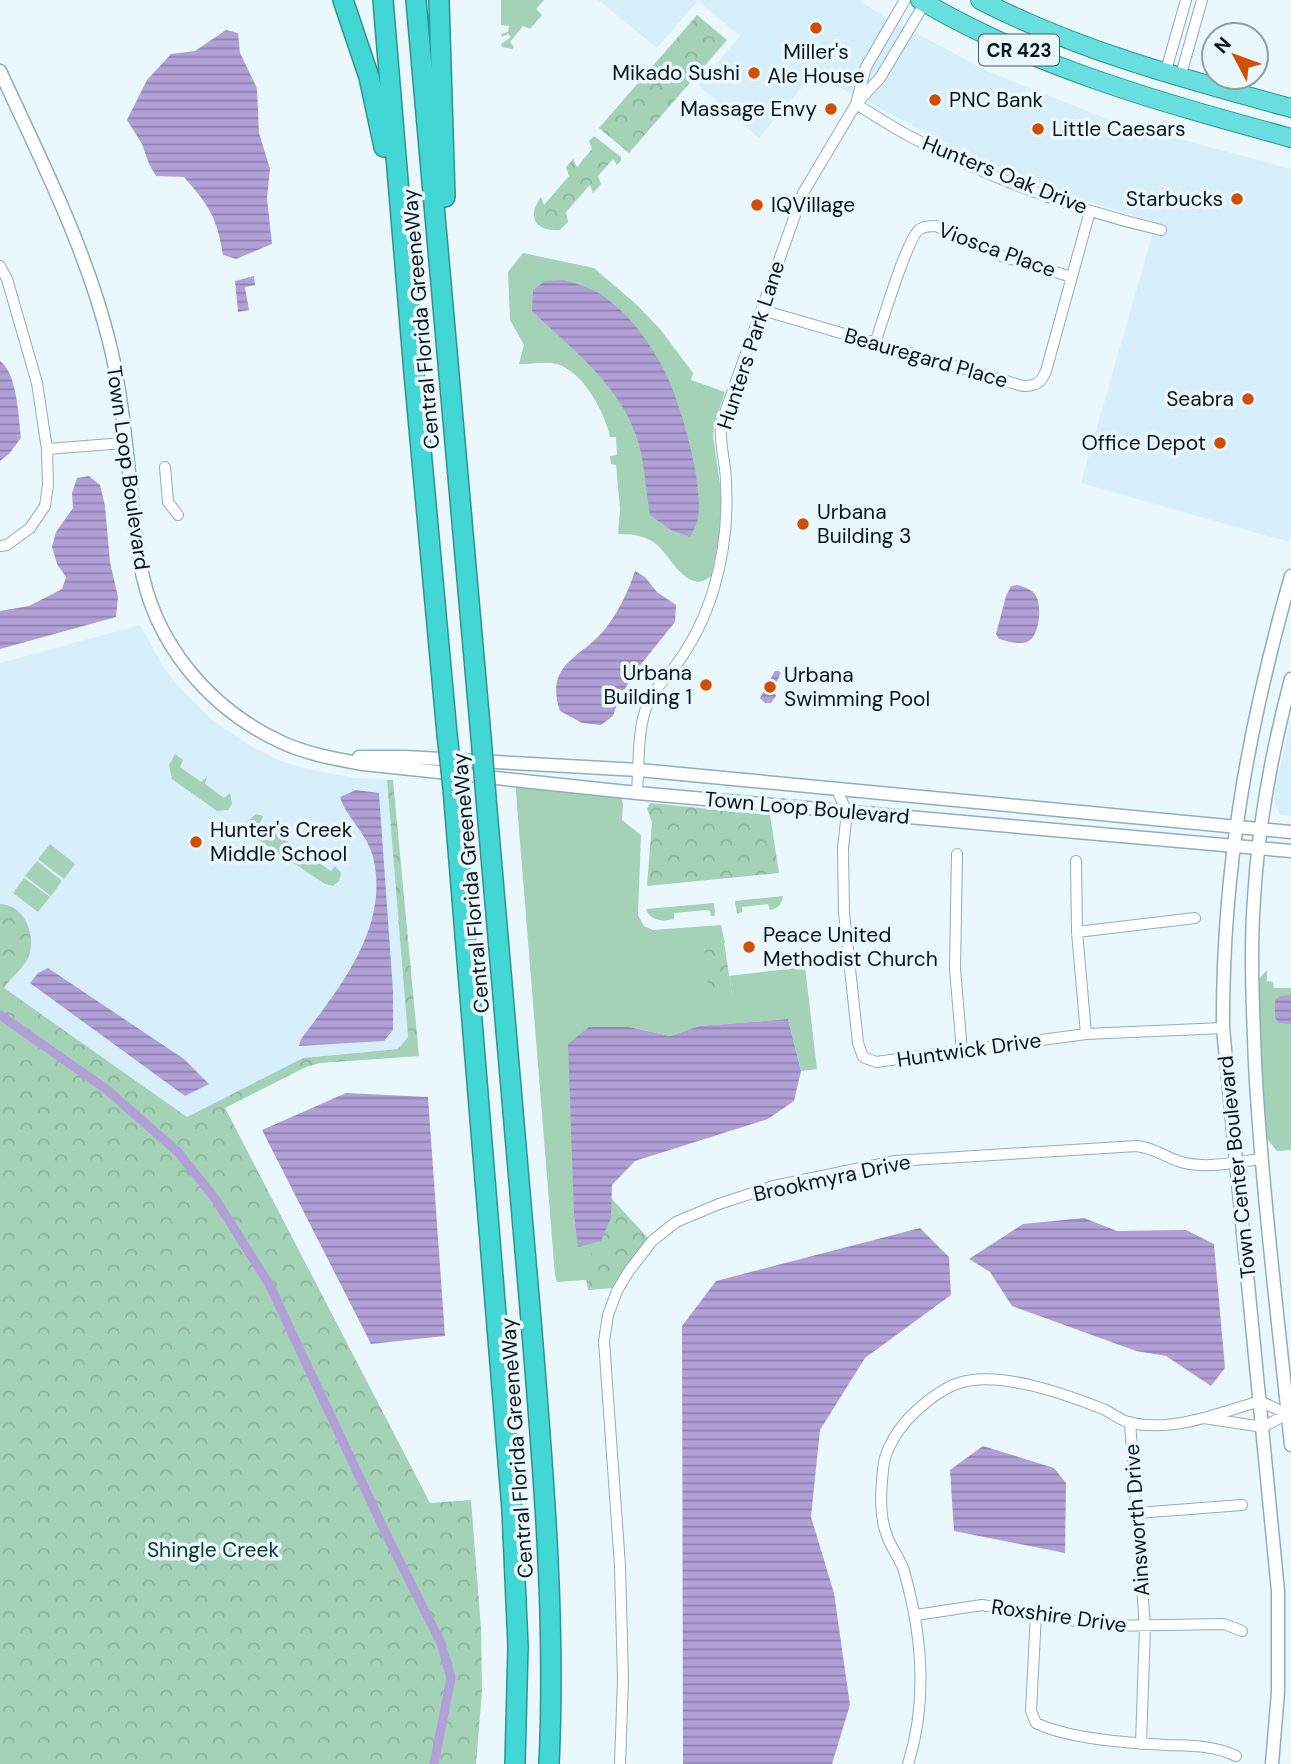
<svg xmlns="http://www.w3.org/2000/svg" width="1291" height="1764" font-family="'DM Sans',sans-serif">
<defs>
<pattern id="park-crowns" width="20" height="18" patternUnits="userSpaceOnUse" patternTransform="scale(1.75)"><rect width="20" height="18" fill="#a3d2b7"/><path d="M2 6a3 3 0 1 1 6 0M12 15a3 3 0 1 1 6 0" fill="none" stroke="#8bb39d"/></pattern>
<pattern id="water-rules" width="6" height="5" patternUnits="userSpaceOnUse" patternTransform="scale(1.75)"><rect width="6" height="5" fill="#b0a0d6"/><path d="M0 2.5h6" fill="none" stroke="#8d81ad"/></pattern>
</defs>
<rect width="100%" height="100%" fill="#eaf7fd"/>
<path fill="#d7effb" d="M598 0H859L875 11 989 72 1110 120 1291 169V534L1289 542 1081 483 1156 222 1069 196 960 150 813 74 759 138 698 85 740 36 698 1 657 48Z
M140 625 164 668 180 688 213 721 249 745 276 759 302 768 354 778 387 780 408 1037 398 1049 303 1058 187 1117 3 988 29 957 7 904H0V663Z
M1291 720V816L1280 815 1273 798Z"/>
<path fill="#a3d2b7" d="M501 0H544L536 9 542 15 530 29 523 26 510 42 514 47 512 49 502 47 501 44 511 37 508 34 502 37 501 34 508 32 509 26 501 25Z
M523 253 594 268 637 305 660 329 693 373 691 380 725 392 714 425 713 436 720 484 722 519 712 575C689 598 670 555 656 544 645 535 631 534 618 534L620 509 616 465 611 464 610 456 617 455 616 437H610C605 412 583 372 557 364 546 361 530 364 519 364L524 345 510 320 508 272Z
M175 754 183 760 180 767 201 782 207 777 205 784 224 798 230 793 232 804 228 810 217 811 172 779 169 765Z
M515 780 620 791 623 804 622 820 641 835 638 915 644 926 653 930 721 925 725 943 705 944 732 994 729 976 805 967 817 1069 801 1071 788 1019 699 1026 670 1036 629 1027H589L611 1218 628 1222 632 1260 611 1278 557 1282 555 1275Z
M256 814 263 816 260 823 331 871 335 866 341 873 339 881 333 886 325 884 250 834 247 826 248 821Z
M50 844 75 864 64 879 38 859Z
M37 861 62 881 51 896 25 876Z
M24 878 50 897 38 912 13 893Z
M783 896C782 904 777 909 770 910L768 904 742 907V912L737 914 735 901Z
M714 903 715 916H711L710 911 706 910 674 913V919C663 922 650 921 646 909Z
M1267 970V981L1273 982 1274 988H1291V1150L1277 1151 1267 1139 1261 1082 1257 987 1259 979Z"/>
<path fill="url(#park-crowns)" d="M697 15 727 40 629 153 599 128Z
M594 136 621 157V161L617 165 613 159 598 176 601 184 593 193 590 185 566 212 568 222 560 230C536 232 526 218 541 197L544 205 569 176 566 167 573 159 577 167 592 149 589 141Z
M387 780H393L419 1056 320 1063 306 1067 225 1108 430 1503 471 1500 481 1628 482 1691 476 1764H0V904C25 905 36 935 29 956 25 967 10 978 4 988L187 1117 303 1058 398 1049 408 1037Z
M650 803 770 815 779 873 647 886 652 822 647 809Z
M724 942 732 995 709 997 704 944Z
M611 1198 649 1239 626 1266 614 1288 588 1290 584 1264C601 1241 611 1227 611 1198Z"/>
<path fill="url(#water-rules)" d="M226 30 238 33 240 53 257 88 259 133 270 169 267 198 272 244 236 259 223 255C217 217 209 206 184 177L156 176 149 164 142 144 127 120 147 80 171 54 195 51Z
M254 276 255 285 245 287 249 310 238 312 235 281Z
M563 280C585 286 598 290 616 306 636 323 652 347 664 370 680 401 706 489 697 522 696 527 692 532 690 537L671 530 650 515C646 492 645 467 639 445 624 388 573 350 532 311L533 290 545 281Z
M0 361C17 372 19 419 21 438L9 454 0 461Z
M89 476 100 485 105 506 110 562 118 597 116 617 0 649V611L29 606 62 589 66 577 57 564 52 547 56 532 73 508 72 493 77 478Z
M635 571 645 577 657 592 676 605 675 622 642 663 619 698 613 716 601 725 582 723 560 711C544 663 581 659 605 629 619 611 628 592 635 571Z
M1017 585C1024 587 1032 589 1036 596 1042 606 1040 637 1027 642 1018 645 1007 641 999 639L996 634 1006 596 1011 586Z
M775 671H779L781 673 773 689 776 696 771 703H765L760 698Z
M356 790 379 793 393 991V1030L384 1041 299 1046 301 1039C340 987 390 927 373 857 367 833 347 819 340 797Z
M48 968 184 1059 209 1084 185 1096 30 983 38 973Z
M1291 995V1024L1279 1023 1275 1018V1000L1280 996Z
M788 1019 801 1071 794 1101 768 1119 635 1161 612 1185 611 1218 601 1241 578 1247 574 1214 568 1044 589 1027H629L670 1036 699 1026Z
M346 1093 428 1097 445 1336 371 1344 262 1130Z
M1084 1218 1117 1231 1186 1230 1214 1244 1225 1368 1211 1386 1166 1356 1136 1351 1012 1306 990 1272 969 1259 1023 1224Z
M920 1228 949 1257 951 1295 865 1358 820 1430 811 1517 834 1593 850 1705 832 1764H683L682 1326 716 1281Z
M983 1446 1054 1468 1066 1483 1065 1553 954 1531 950 1470Z"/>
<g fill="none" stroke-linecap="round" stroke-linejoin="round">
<path stroke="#b0a0d6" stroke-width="9" d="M0 1015 106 1089 178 1152 216 1200 269 1284 389 1540 441 1643 451 1678 434 1764"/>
<g stroke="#8faebc" stroke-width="12">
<path id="minor" d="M1165 74 1186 0
M1180 78 1202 0
M857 100 866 67 905 0
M856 104C874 115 892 127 911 137 989 178 1076 210 1161 230
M0 266 7 279 37 383 47 449 48 485 45 506 30 528 7 545 0 546
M762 310 1023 386C1036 386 1041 383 1046 371L1090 211
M875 343C882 324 907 237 920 229 925 226 930 226 936 226L1001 256 1072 277
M47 449 124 443
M165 467 168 502 178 515
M836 788 847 812 843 848 844 913 858 1043 863 1057 876 1062 1086 1034 1223 1028
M637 793C639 767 637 727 648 703 654 689 667 677 676 665 693 642 706 615 714 588 724 554 728 519 726 483 726 463 719 444 721 424L794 218 803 193 856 104 880 78 926 1
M957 854 955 969 962 1051
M1076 861 1077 932 1086 1034
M1077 932 1195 918
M1204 1418 1263 1427 1287 1414
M1130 1422 1145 1627 1141 1744
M1137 1513 1242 1505
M1036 1614 1031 1711 1036 1723C1069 1739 1129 1743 1166 1745 1191 1746 1213 1745 1236 1756
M916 1615 982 1605 1106 1626 1224 1624 1242 1631
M620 1764 623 1679 620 1566 604 1341 608 1315 617 1291 629 1271 652 1241 676 1222 719 1204 774 1186 895 1161 1137 1146C1157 1149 1161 1155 1178 1161 1204 1170 1235 1162 1261 1159
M908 1764C928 1701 922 1634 904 1571 900 1558 890 1547 886 1533 879 1513 881 1491 883 1470 884 1449 900 1426 915 1412 928 1400 943 1388 959 1383 999 1370 1065 1394 1103 1409 1112 1413 1121 1421 1131 1423 1174 1432 1220 1413 1260 1401L1287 1414"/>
</g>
<g stroke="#8faebc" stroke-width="15">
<path id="tertiary" d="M0 71C41 160 85 246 109 341 127 413 128 488 140 562 153 642 208 708 281 742 307 754 335 759 363 764L637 793 1291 851
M1291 679C1272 751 1258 825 1254 899 1250 953 1253 1009 1255 1064 1262 1191 1278 1318 1291 1445
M359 757H405L639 770 1291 832
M1272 1764 1278 1692V1591L1223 1028C1222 871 1248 727 1291 576"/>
</g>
<g stroke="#2e9394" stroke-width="20">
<path id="trunk" d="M920 0C1035 68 1163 103 1291 138
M980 0C1079 51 1184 79 1291 108"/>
</g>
<g stroke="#2e9394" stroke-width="22">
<path id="motorway" d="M343 0 369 77 384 147
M383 0 414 373 447 734
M416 0 481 737
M439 0 445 197
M453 788 512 1510 518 1646 515 1764
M486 798C502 972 517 1146 531 1320 543 1468 556 1616 549 1764"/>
</g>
<use href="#minor" stroke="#fff" stroke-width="10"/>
<use href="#tertiary" stroke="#fff" stroke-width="12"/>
<use href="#trunk" stroke="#68dfde" stroke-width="18"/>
<use href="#motorway" stroke="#42d7d5" stroke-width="19"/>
<g stroke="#2e9394" stroke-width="22" stroke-linecap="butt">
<path id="motorway-bridge" d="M447 734 453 788
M481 737 486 798"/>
</g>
<use href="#motorway-bridge" stroke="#42d7d5" stroke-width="19"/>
</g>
<g fill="#d24e02" stroke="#eaf7fd" stroke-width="2.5">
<circle cx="816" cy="28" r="7"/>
<circle cx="754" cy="73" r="7"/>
<circle cx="935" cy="100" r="7"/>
<circle cx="831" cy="109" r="7"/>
<circle cx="1038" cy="129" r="7"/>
<circle cx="1237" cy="199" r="7"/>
<circle cx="757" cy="205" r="7"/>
<circle cx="1248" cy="399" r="7"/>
<circle cx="1220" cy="443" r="7"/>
<circle cx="803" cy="524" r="7"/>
<circle cx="706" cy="685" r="7"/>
<circle cx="770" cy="687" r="7"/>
<circle cx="196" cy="842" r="7"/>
<circle cx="749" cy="947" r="7"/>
</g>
<g text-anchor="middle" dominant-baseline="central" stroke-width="7" stroke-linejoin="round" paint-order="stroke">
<rect fill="#eaf7fd" stroke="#4c595e" stroke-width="2" x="979" y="34.5" width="80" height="31" rx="5"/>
<g font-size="19" font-weight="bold" fill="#09151a">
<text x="1019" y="50">CR 423</text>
</g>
<g font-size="21" fill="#09151a" stroke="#eaf7fd" text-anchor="start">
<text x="816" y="52" text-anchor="middle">Miller's<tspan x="816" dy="24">Ale House</tspan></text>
<text x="740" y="73" text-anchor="end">Mikado Sushi</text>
<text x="949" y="100">PNC Bank</text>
<text x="817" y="109" text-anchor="end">Massage Envy</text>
<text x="1052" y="129">Little Caesars</text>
<text x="1223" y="199" text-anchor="end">Starbucks</text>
<text x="771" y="205">IQVillage</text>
<text x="1234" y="399" text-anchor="end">Seabra</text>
<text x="1206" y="443" text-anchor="end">Office Depot</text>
<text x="817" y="512">Urbana<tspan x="817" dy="24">Building 3</tspan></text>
<text x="692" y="673" text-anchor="end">Urbana<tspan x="692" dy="24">Building 1</tspan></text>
<text x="784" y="675">Urbana<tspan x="784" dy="24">Swimming Pool</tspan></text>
<text x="210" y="830">Hunter's Creek<tspan x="210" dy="24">Middle School</tspan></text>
<text x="763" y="935">Peace United<tspan x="763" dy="24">Methodist Church</tspan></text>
</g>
<g font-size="21" fill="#09151a" stroke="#eaf7fd">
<text transform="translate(1005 175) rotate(22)">Hunters Oak Drive</text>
<text transform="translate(997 250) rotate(20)">Viosca Place</text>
<text transform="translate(421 319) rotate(-95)">Central Florida GreeneWay</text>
<text transform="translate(751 345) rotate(-72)">Hunters Park Lane</text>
<text transform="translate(926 358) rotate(16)">Beauregard Place</text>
<text transform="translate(128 468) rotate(82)">Town Loop Boulevard</text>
<text transform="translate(807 808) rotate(5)">Town Loop Boulevard</text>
<text transform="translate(471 883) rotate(-95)">Central Florida GreeneWay</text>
<text transform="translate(969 1050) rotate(-8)">Huntwick Drive</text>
<text transform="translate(1237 1167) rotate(-96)">Town Center Boulevard</text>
<text transform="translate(832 1178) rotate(-12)">Brookmyra Drive</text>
<text transform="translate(517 1448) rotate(-94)">Central Florida GreeneWay</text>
<text transform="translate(1137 1520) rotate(-94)">Ainsworth Drive</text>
<text transform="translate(1059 1616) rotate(8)">Roxshire Drive</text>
</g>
<g font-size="21" fill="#063923" stroke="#eaf7fd">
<text x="213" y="1550">Shingle Creek</text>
</g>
</g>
<g transform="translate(1235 56) rotate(311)"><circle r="33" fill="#eaf7fd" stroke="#909da2" stroke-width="2"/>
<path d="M0-5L12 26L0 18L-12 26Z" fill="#d24e02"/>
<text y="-10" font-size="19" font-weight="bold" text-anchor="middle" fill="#09151a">N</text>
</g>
</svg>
